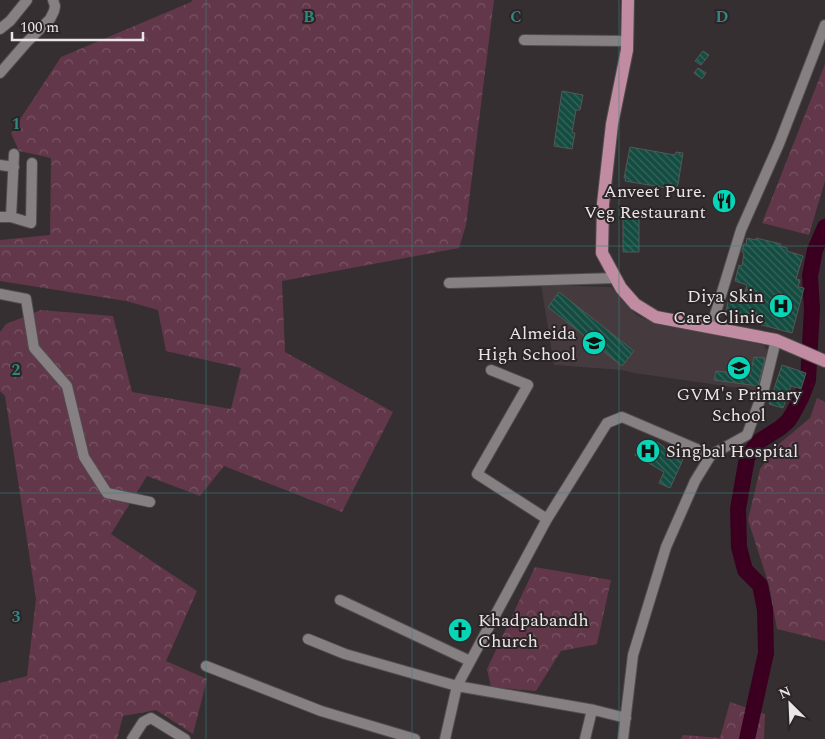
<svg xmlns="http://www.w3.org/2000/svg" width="825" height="739" font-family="Spectral,serif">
<defs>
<pattern id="forest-crowns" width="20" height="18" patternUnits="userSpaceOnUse" patternTransform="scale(1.25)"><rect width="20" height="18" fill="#623749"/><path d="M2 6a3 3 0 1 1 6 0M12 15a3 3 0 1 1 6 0" fill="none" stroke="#795463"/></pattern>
<pattern id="building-back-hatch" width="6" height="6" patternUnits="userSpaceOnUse" patternTransform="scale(1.25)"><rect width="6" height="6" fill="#144c41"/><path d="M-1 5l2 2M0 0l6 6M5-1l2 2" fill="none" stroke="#36665c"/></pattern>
</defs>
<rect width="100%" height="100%" fill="#352f31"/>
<path fill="#453a3d" d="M541 285 611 287 636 315 650 321 764 345 767 351 760 391 634 373 622 370 554 365Z"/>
<path fill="url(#forest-crowns)" d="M193 0H494L466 225 459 248 282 281 285 352 393 412 342 512 224 466 200 496 147 476 111 534 197 591 166 661 207 679 193 734 156 710 123 716 117 739H0V683L27 676 36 599 5 396 0 391V332L6 324 41 310 113 316 132 392 231 409 241 368 166 351 158 310 126 301 0 281V240L50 235 51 158 19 151 11 133 61 57 191 2Z
M825 64V181L809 235 762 223Z
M817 398 825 402V641L777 629 769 585 748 520 760 469 779 444 810 418Z
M535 567 611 580 597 644 561 651 536 691 491 687 487 669Z
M730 702 765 714 764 739H681L683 735 720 738Z"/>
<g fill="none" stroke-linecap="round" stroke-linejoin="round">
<path stroke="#3b0020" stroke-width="16" d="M747 739 766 653 765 610 760 585 745 570 739 547 738 509 747 458 758 442 780 428 788 421 792 415 801 398 808 380 812 309 810 276 815 250 825 227"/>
</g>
<path fill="url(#building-back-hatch)" stroke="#525856" d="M703 51 709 55 701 65 695 61Z
M698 68 706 73 702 79 694 73Z
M562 91 583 95 580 110H576L572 133H575L572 149 554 146Z
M630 147 675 155 676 152 683 153 678 184 676 188H674V191L667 190V188L625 181 626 178H624Z
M623 216H639V252H623Z
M747 238 756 240V238L781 244 780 246 787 248V251L803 256 796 279 800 280 798 287 804 288 792 333 725 315 729 298 742 301 743 300 747 285 735 281 739 265 742 266 744 253 742 252 744 244H746Z
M559 292 634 351 622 366 548 307Z
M754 357 765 358 758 386 714 380 716 371 750 375Z
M782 365 806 373 801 389 791 386 783 408 769 404Z
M644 440 655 446 657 442 664 447V448L684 457 670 488 659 483 664 472 635 455Z"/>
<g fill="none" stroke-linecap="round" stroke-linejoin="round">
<g stroke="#524d4f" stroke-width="12">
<path id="minor" d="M0 29 10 21 27 0
M524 40 627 41
M0 73 27 42 50 19 54 11 55 6 53 0
M0 165 14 167
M0 217H11L14 154
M11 217 31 223 32 163
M449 283 616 278
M0 294 26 299 34 348 67 386 84 457 107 493 150 502
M711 328 741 230 779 144 825 25
M491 370 528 385 477 474 547 519 457 686 594 710 626 718
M547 519 607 423 622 417 711 455
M340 600 470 661
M308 639 345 654 457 686 445 739
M206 666 321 711 415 739
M132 739 143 722 151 718 185 739
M585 739 592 710
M623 739 633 655 666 547 695 481 711 455 747 435 764 389 776 340"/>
</g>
<g stroke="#524d4f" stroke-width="14">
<path id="major" d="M628 0 627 50 612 124 603 204 602 253 621 288 635 304 656 317 776 340 825 361"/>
</g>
<use href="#minor" stroke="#868082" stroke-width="10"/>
<use href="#major" stroke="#c18ca2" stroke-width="12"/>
</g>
<path fill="none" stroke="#308780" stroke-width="1" stroke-opacity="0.55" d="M206 0V739M412 0V739M619 0V739M0 246H825M0 493H825"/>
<defs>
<g id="restaurant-disc" transform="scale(1.25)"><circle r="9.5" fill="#07d5b6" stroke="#2b2527"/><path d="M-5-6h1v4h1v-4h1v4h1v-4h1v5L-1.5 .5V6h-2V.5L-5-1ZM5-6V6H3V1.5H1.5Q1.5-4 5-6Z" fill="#111"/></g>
<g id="hospital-disc" transform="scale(1.25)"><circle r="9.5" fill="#07d5b6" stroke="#2b2527"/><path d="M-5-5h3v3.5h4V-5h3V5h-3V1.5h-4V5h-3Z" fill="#111"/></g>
<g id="school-disc" transform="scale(1.25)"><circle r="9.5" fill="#07d5b6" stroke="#2b2527"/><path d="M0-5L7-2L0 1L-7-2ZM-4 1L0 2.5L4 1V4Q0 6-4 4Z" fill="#111"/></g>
<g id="church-disc" transform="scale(1.25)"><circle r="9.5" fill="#07d5b6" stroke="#2b2527"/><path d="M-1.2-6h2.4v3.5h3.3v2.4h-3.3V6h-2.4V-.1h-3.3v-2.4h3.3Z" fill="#111"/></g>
</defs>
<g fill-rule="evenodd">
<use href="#restaurant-disc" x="724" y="201"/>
<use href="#hospital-disc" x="781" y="306"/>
<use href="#school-disc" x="594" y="343"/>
<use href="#school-disc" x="739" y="368"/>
<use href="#hospital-disc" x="648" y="451"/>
<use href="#church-disc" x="460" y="630"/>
</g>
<g text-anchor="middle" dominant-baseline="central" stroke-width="4" stroke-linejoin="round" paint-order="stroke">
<g font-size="18" fill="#eae6e7" stroke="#2b2527" text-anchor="end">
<text x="706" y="191">Anveet Pure.<tspan x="706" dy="21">Veg Restaurant</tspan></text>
<text x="764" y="296">Diya Skin<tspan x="764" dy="21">Care Clinic</tspan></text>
<text x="576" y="333">Almeida<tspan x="576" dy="21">High School</tspan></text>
<text x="739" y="394" text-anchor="middle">GVM's Primary<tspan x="739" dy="21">School</tspan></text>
<text x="666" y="451" text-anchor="start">Singbal Hospital</text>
<text x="478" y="620" text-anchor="start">Khadpabandh<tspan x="478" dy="21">Church</tspan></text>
</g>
</g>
<g font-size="16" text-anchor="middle" font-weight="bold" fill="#308780" stroke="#2b2527" stroke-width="4" stroke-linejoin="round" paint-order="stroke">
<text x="309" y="22">B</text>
<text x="516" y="22">C</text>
<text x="722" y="22">D</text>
<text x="16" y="129">1</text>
<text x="16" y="375">2</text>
<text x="16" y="622">3</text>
</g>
<g transform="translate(790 704) rotate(336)" stroke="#2b2527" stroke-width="4" paint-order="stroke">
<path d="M0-4L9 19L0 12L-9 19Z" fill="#eae6e7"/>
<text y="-8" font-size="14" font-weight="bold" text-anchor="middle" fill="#eae6e7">N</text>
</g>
<path d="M12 32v8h131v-8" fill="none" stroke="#eae6e7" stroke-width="2.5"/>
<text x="20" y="32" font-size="15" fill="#eae6e7" stroke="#2b2527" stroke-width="4" paint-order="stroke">100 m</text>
</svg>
